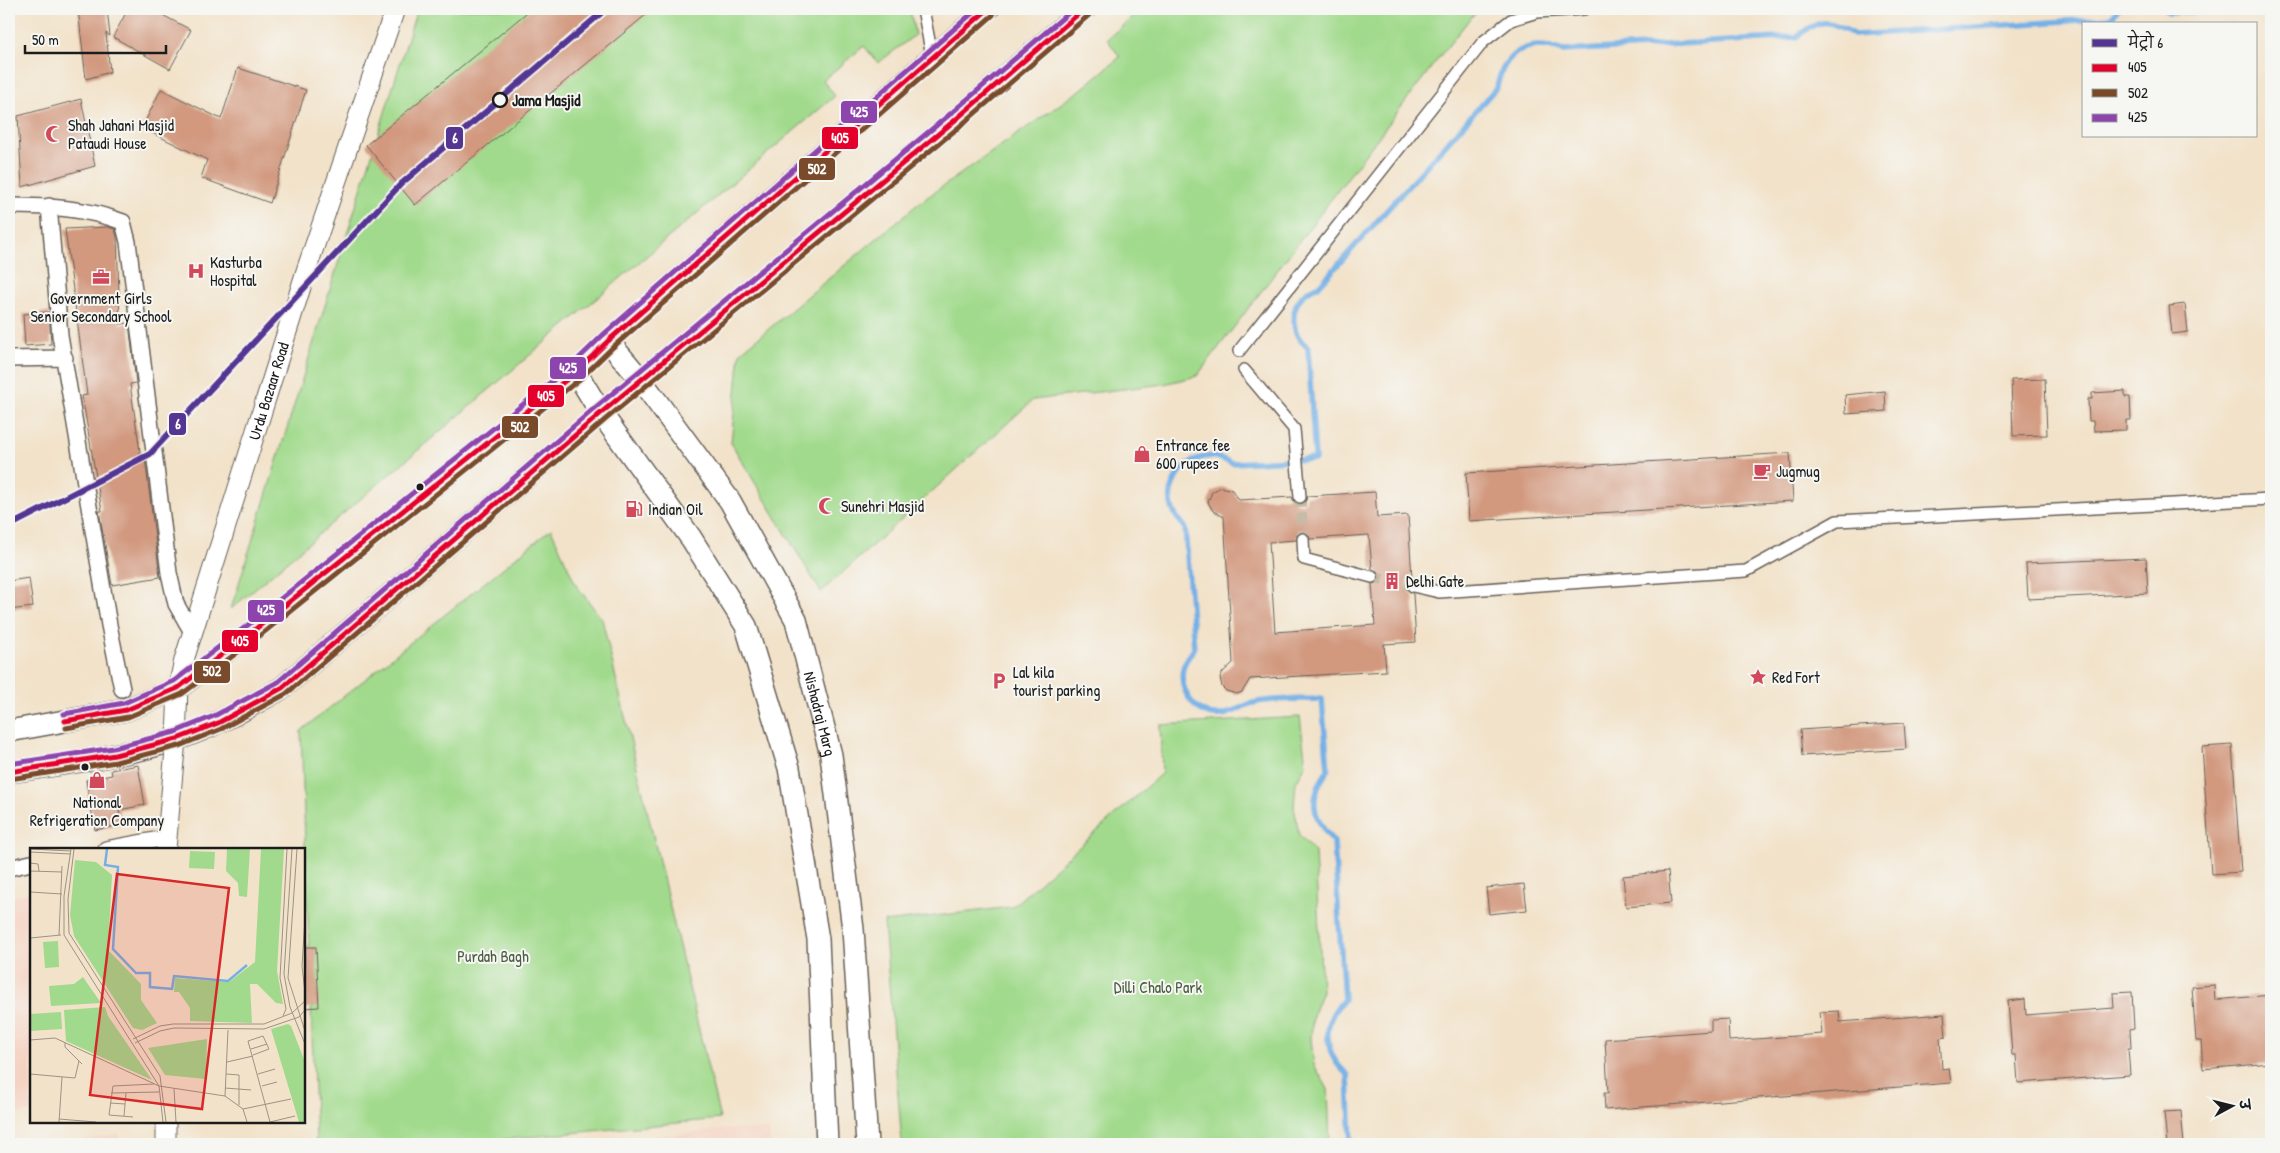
<svg xmlns="http://www.w3.org/2000/svg" width="2280" height="1153" font-family="'Patrick Hand','Playpen Sans Deva',sans-serif">
<rect width="100%" height="100%" fill="#f6f6f2"/>
<filter id="ink" filterUnits="userSpaceOnUse"><feTurbulence type="fractalNoise" baseFrequency=".02" numOctaves="2"/><feDisplacementMap in="SourceGraphic" scale="10" xChannelSelector="R" yChannelSelector="G"/><feConvolveMatrix kernelMatrix="1 2 1 2 8 2 1 2 1" color-interpolation-filters="sRGB"/></filter>
<filter id="wash" filterUnits="userSpaceOnUse"><feTurbulence type="fractalNoise" baseFrequency=".0096" numOctaves="4" result="noise"/><feDisplacementMap in="SourceGraphic" scale="20" xChannelSelector="R" yChannelSelector="G"/><feGaussianBlur stdDeviation="1.12" result="paint"/><feColorMatrix in="noise" values="0 0 0 0 0 0 0 0 0 0 0 0 0 0 0 0 0 1.4 0 .05"/><feComposite in="paint" operator="in"/></filter>
<g filter="url(#wash)">
<rect width="100%" height="100%" fill="#f2e2c9"/>
<path fill="#f5d3c2" d="M31 892V1112L9 1115V898Z
M726 1129 769 1130 770 1144H593Z
M119 1134V1144H66Z"/>
<path fill="#a1da8c" stroke="#5e7b54" d="M417 9H910L915 35 878 63 864 46 823 80 835 96 231 609Z
M1142 9H1484L1472 16 1440 56 1197 376 1164 384 1033 400 821 592 731 443 740 353 919 203 1079 91 1120 57 1107 39Z
M551 529 576 585 602 619 720 1119 454 1144H316L301 731Z
M1300 717 1306 765 1296 782 1294 806 1299 835 1315 852 1322 991 1313 1014 1311 1039 1314 1065 1328 1089 1330 1144H902L884 922 1012 907 1162 773 1160 725Z"/>
<g fill="none" stroke-linecap="round" stroke-linejoin="round">
<path stroke="#74b0e6" stroke-width="5.5" d="M2165 9 2170 13 2229 9
M1351 1144 1348 1075C1324 1055 1320 1022 1344 1000L1334 842C1311 817 1308 798 1328 770L1322 699C1299 700 1274 698 1253 703 1242 705 1234 714 1221 715 1196 718 1176 688 1184 665 1186 659 1191 654 1194 649L1185 527C1182 523 1177 519 1175 514 1162 491 1180 461 1205 457 1214 455 1223 459 1232 463L1315 459 1308 347C1291 336 1289 310 1303 295 1308 290 1314 288 1320 285L1497 87C1504 51 1529 38 1563 51L1796 37C1819 19 1829 18 1854 35L2111 18 2118 9"/>
</g>
<g id="blocks">
<path fill="#d2997f" fill-rule="evenodd" d="M78 9H107L110 36 106 33 110 72 86 79Z
M128 9H151L191 30 170 69 113 37Z
M531 9H653L415 205 366 145Z
M238 68 306 90 270 203 201 178 207 160 142 128 161 89 221 119Z
M81 99 95 166 22 187 18 116Z
M107 227 115 229 117 237 120 324 129 323 136 383 130 384 141 458H145L160 577 112 585 99 511H102L82 396 87 395 65 229Z
M2185 304 2188 332 2172 334 2169 306Z
M49 312 51 344 25 346 23 314Z
M2045 379 2047 435 2013 436 2011 380Z
M1885 391 1886 411 1846 414 1845 395Z
M2125 391V397H2130L2131 420H2126V430L2094 431 2093 421H2089L2088 399H2092V393Z
M1790 453 1793 501 1469 521 1466 473Z
M1221 487 1232 490 1239 500 1292 497 1294 502 1300 504 1305 503 1307 496 1375 492 1377 517 1408 515 1412 579 1407 581 1406 588 1413 594 1416 642 1384 644 1386 671 1250 679 1242 692 1237 694 1226 691 1222 687 1220 677 1223 672 1233 663 1224 517 1213 511 1208 502 1212 492ZM1302 532 1307 533 1310 539 1369 535 1372 569 1377 571 1379 576 1378 582 1372 584 1375 625 1275 632 1269 542 1296 540 1297 535Z
M2146 558 2148 593 2028 599 2026 563Z
M29 578 33 607 9 610V581Z
M1904 723 1906 749 1802 756 1800 730Z
M2232 745 2241 872 2211 874 2202 747Z
M138 765 145 805 119 810 121 825 95 830 86 780 112 775 111 770Z
M1668 871 1671 903 1626 907 1623 876Z
M1524 884 1527 910 1489 914 1486 888Z
M304 947H316L319 1007 304 1008Z
M2214 985 2215 1000 2271 995V1063L2203 1069 2201 1041H2196L2192 987Z
M2132 992 2134 1028 2130 1029 2131 1048H2128L2130 1075 2018 1083 2016 1055H2012L2008 1001 2025 999 2026 1015 2114 1008 2113 993Z
M1839 1011 1840 1022 1944 1014 1946 1037 1940 1038 1942 1069 1949 1068 1951 1083 1605 1110 1604 1093H1608L1605 1039 1711 1031V1020L1728 1019 1729 1041 1822 1034 1820 1012Z
M2181 1111 2184 1144H2167L2164 1112Z"/>
</g>
</g>
<g filter="url(#ink)">
<use href="#blocks" fill-opacity="0" stroke="#676159" stroke-width="1"/>
<g fill="none" stroke-linecap="round" stroke-linejoin="round">
<path stroke="#c7baa6" stroke-width="11" stroke-dasharray="11 5.5" stroke-linecap="butt" d="M1300 497 1303 539
M1372 577 1413 586"/>
<g stroke="#676159" stroke-width="14">
<path id="pedestrian" d="M923 9 932 56
M1239 351 1483 42 1511 20 1537 12 1584 9
M1244 370 1294 429 1300 497
M1303 539 1304 559 1372 577
M1413 586 1439 592 1746 571 1837 521 2271 499"/>
</g>
<g stroke="#676159" stroke-width="18">
<path id="minor" d="M9 206C48 206 86 208 123 222L128 242 169 573 176 604 192 632
M49 206 60 335 109 625 122 689
M9 359 65 358
M106 849 166 838
M9 868 31 863"/>
</g>
<g stroke="#676159" stroke-width="21">
<g id="tertiary">
<path id="s1" d="M166 849 176 739 178 688 184 660 306 271 395 9"/>
<path d="M166 1144V1122"/>
</g>
</g>
<g stroke="#676159" stroke-width="24">
<g id="secondary">
<path id="s2" d="M608 341 641 380 730 501 796 620 831 755 853 929 867 1144"/>
<path d="M576 372 601 413 691 538 746 626 789 768 818 939 827 1144"/>
<path d="M9 731 126 710 178 688 253 631 576 372 608 341 988 9"/>
<path d="M9 772C64 763 123 757 177 739 214 727 248 707 282 688L601 413 954 121 1084 9"/>
</g>
</g>
<use href="#pedestrian" stroke="#fff" stroke-width="11"/>
<use href="#minor" stroke="#fff" stroke-width="15"/>
<use href="#tertiary" stroke="#fff" stroke-width="19"/>
<use href="#secondary" stroke="#fff" stroke-width="21"/>
<g stroke="#f6f6f2" stroke-width="9">
<path id="bus-1" d="M65 721 126 710 178 688 253 631 576 372 608 341 988 9
M9 772 115 755 177 739 218 723 282 688 601 413 954 121 1084 9"/>
</g>
<g stroke="#f6f6f2" stroke-width="9">
<path id="bus-2" d="M66 728 128 717 182 694 258 637 581 378 613 347 993 15
M10 779 116 762 179 746 221 729 286 694 606 419 959 127 1089 15"/>
</g>
<g stroke="#f6f6f2" stroke-width="9">
<path id="bus-3" d="M64 714 124 703 174 681 248 625 571 366 603 335 977 9
M9 764 113 748 175 732 214 716 278 682 596 407 949 115 1073 9"/>
</g>
<use href="#bus-1" stroke="#e4002b" stroke-width="5"/>
<use href="#bus-2" stroke="#7a4b2a" stroke-width="5"/>
<use href="#bus-3" stroke="#8e44ad" stroke-width="5"/>
<g stroke="#f6f6f2" stroke-width="10">
<path id="metro-1" d="M9 526 150 454 401 184 606 9"/>
</g>
<use href="#metro-1" stroke="#553592" stroke-width="6"/>
</g>
</g>
<defs>
<g id="mosque-bare" transform="scale(1.35)"><path d="M3.5-4.9A6 6 0 1 0 3.5 4.9A5 5 0 1 1 3.5-4.9Z" fill="#d1495b" stroke="#f6f6f2" stroke-width="2.5" paint-order="stroke"/></g>
<g id="hospital-bare" transform="scale(1.35)"><path d="M-5-5h3v3.5h4V-5h3V5h-3V1.5h-4V5h-3Z" fill="#d1495b" stroke="#f6f6f2" stroke-width="2.5" paint-order="stroke"/></g>
<g id="office-bare" transform="scale(1.35)"><path d="M-6-3h4V-5.5h4V-3h4V5H-6ZM-1-4.5V-3h2v-1.5ZM-6 0V1H6V0Z" fill="#d1495b" stroke="#f6f6f2" stroke-width="2.5" paint-order="stroke"/></g>
<g id="shop-bare" transform="scale(1.35)"><path d="M-5-2.5h2.3a2.7 3.5 0 0 1 5.4 0H5L5.5 6h-11ZM-1.5-2.5h3a1.5 2.3 0 0 0-3 0Z" fill="#d1495b" stroke="#f6f6f2" stroke-width="2.5" paint-order="stroke"/></g>
<g id="cafe-bare" transform="scale(1.35)"><path d="M-5.5-4.5H6V0H3Q3 3.5 0 3.5H-2.5Q-5.5 3.5-5.5 0ZM3-3.2v2h1.7v-2ZM-6 4.5H4V6H-6Z" fill="#d1495b" stroke="#f6f6f2" stroke-width="2.5" paint-order="stroke"/></g>
<g id="fuel-bare" transform="scale(1.35)"><path d="M-5.5-6h7V0h2V4h1.3V-2.5L3-4.5l.8-.8L6-3V5H2.5V1h-1V6h-7ZM-4.2-4.7v3.2H.2V-4.7Z" fill="#d1495b" stroke="#f6f6f2" stroke-width="2.5" paint-order="stroke"/></g>
<g id="building-bare" transform="scale(1.35)"><path d="M-4-6H4V6H1V3H-1V6H-4ZM-2.5-4.3h1.7v1.8h-1.7ZM.8-4.3h1.7v1.8H.8ZM-2.5-1h1.7V.8h-1.7ZM.8-1h1.7V.8H.8Z" fill="#d1495b" stroke="#f6f6f2" stroke-width="2.5" paint-order="stroke"/></g>
<g id="sight-bare" transform="scale(1.35)"><path d="M0-6L1.8-2.2L6-1.7L2.9 1.2L3.7 5.4L0 3.3L-3.7 5.4L-2.9 1.2L-6-1.7L-1.8-2.2Z" fill="#d1495b" stroke="#f6f6f2" stroke-width="2.5" paint-order="stroke"/></g>
<g id="parking-bare" transform="scale(1.35)"><path d="M-3.5-5.5H1a3.5 3.5 0 0 1 0 7H-1V5.5H-3.5ZM-1-3.4V-.6H.8a1.4 1.4 0 0 0 0-2.8Z" fill="#d1495b" stroke="#f6f6f2" stroke-width="2.5" paint-order="stroke"/></g>
</defs>
<g fill-rule="evenodd">
<use href="#mosque-bare" x="54" y="134"/>
<use href="#hospital-bare" x="196" y="271"/>
<use href="#office-bare" x="101" y="277"/>
<use href="#shop-bare" x="1142" y="454"/>
<use href="#cafe-bare" x="1762" y="471"/>
<use href="#mosque-bare" x="827" y="506"/>
<use href="#fuel-bare" x="634" y="509"/>
<use href="#building-bare" x="1392" y="581"/>
<use href="#sight-bare" x="1758" y="677"/>
<use href="#parking-bare" x="999" y="681"/>
<use href="#shop-bare" x="97" y="780"/>
</g>
<circle fill="#f6f6f2" stroke="#1c1c1c" stroke-width="2.5" cx="500" cy="100" r="7"/>
<g fill="#1c1c1c" stroke="#f6f6f2" stroke-width="2">
<circle cx="420" cy="487" r="4.5"/>
<circle cx="85" cy="767" r="4.5"/>
</g>
<g text-anchor="middle" dominant-baseline="central" stroke-width="4" stroke-linejoin="round" paint-order="stroke">
<g font-size="16" font-weight="bold" fill="#1c1c1c" stroke="#f6f6f2" text-anchor="start">
<text x="512" y="100">Jama Masjid</text>
</g>
<g font-size="16" fill="#1c1c1c" stroke="#f6f6f2" text-anchor="start">
<text x="68" y="125">Shah Jahani Masjid<tspan x="68" dy="18">Pataudi House</tspan></text>
<text x="210" y="262">Kasturba<tspan x="210" dy="18">Hospital</tspan></text>
<text x="101" y="298" text-anchor="middle">Government Girls<tspan x="101" dy="18">Senior Secondary School</tspan></text>
<text x="1156" y="445">Entrance fee<tspan x="1156" dy="18">600 rupees</tspan></text>
<text x="1776" y="471">Jugmug</text>
<text x="841" y="506">Sunehri Masjid</text>
<text x="648" y="509">Indian Oil</text>
<text x="1406" y="581">Delhi Gate</text>
<text x="1013" y="672">Lal kila<tspan x="1013" dy="18">tourist parking</tspan></text>
<text x="1772" y="677">Red Fort</text>
<text x="97" y="802" text-anchor="middle">National<tspan x="97" dy="18">Refrigeration Company</tspan></text>
</g>
<g font-size="16" fill="#1c1c1c" stroke="#f6f6f2">
<text stroke="none"><textPath href="#s1" startOffset="472">Urdu Bazaar Road</textPath></text>
<text stroke="none"><textPath href="#s2" startOffset="434">Nishadraj Marg</textPath></text>
</g>
<g font-size="16" fill="#4b5e43" stroke="#f6f6f2">
<text x="493" y="956">Purdah Bagh</text>
<text x="1158" y="987">Dilli Chalo Park</text>
</g>
</g>
<g transform="translate(30 848)">
<rect width="275" height="275" fill="#f2e2c9"/>
<path d="M197 1H220L217 49 209 48 208 35 196 23ZM231 1H254L247 123 253 156 246 155 227 136H220L222 175 160 173V160L149 144H144L145 130 199 134 225 114ZM160 3 185 4 184 21 159 20ZM45 12 66 14 82 27 78 102 111 136V152L127 175 112 182 103 180 44 88 40 67ZM28 93 29 119 15 120 13 94ZM53 129 71 155 21 158 19 138 44 136ZM75 159 78 168 122 232 36 193 34 162ZM31 164 32 181 0 183V166ZM258 176 261 178 275 214V274H269L241 181ZM177 191 176 231 135 227 118 200Z" fill="#a1da8c"/>
<path fill="none" stroke="#74b0e6" stroke-width="2.5" d="M77 1 75 17 88 19 83 101 106 125H120V139L142 141 144 128 198 133 217 117"/>
<path fill="none" stroke="#9c9384" stroke-width="1" d="M0 1 41 3M41 1 34 48V87L129 238 133 274M44 1 38 51 39 85 130 228 136 274M262 1 254 126 260 159 275 196M267 1 258 130 275 183M0 4 41 6M0 15 8 16 9 23M0 23 32 24M0 44 32 46M275 70 272 118 275 144M29 87 32 18M0 90 31 87M253 168 256 161 250 130 257 1M103 191 130 178 143 176H234L262 165 275 153M0 192 25 190 129 238 195 248 213 261 217 274M35 195V199L52 216M105 195 130 183 144 180 234 181 269 169 275 162M221 201 237 196M223 207 239 201 233 188 218 193 240 274M197 214 223 208M0 226 45 230 49 213M196 226 209 227V257M228 226 245 221M232 238 247 234M195 240 221 242M144 241 146 274M81 245 129 244M195 248 198 182M80 255 95 256M213 261 261 251M94 268 96 245M103 269 79 267 83 238 124 236M29 271 66 274M29 274 32 229M240 274 265 268"/>
<path fill="#d62828" fill-opacity="0.15" stroke="#d62828" stroke-width="2.5" d="M87 26 199 40 172 261 60 247Z"/>
<rect width="275" height="275" fill="none" stroke="#1c1c1c" stroke-width="2.5"/>
</g>
<g stroke="#f6f6f2" stroke-width="2">
<rect x="840" y="100" width="38" height="24" rx="5" fill="#8e44ad"/>
<rect x="821" y="126" width="38" height="24" rx="5" fill="#e4002b"/>
<rect x="445" y="126" width="19" height="24" rx="5" fill="#553592"/>
<rect x="798" y="157" width="38" height="24" rx="5" fill="#7a4b2a"/>
<rect x="549" y="356" width="38" height="24" rx="5" fill="#8e44ad"/>
<rect x="527" y="384" width="38" height="24" rx="5" fill="#e4002b"/>
<rect x="168" y="412" width="19" height="24" rx="5" fill="#553592"/>
<rect x="501" y="415" width="38" height="24" rx="5" fill="#7a4b2a"/>
<rect x="247" y="599" width="38" height="24" rx="5" fill="#8e44ad"/>
<rect x="221" y="629" width="38" height="24" rx="5" fill="#e4002b"/>
<rect x="193" y="660" width="38" height="24" rx="5" fill="#7a4b2a"/>
</g>
<g font-size="14" text-anchor="middle" font-weight="bold" fill="#fff">
<text x="859" y="117">425</text>
<text x="840" y="143">405</text>
<text x="455" y="143">6</text>
<text x="817" y="174">502</text>
<text x="568" y="373">425</text>
<text x="546" y="401">405</text>
<text x="178" y="429">6</text>
<text x="520" y="432">502</text>
<text x="266" y="615">425</text>
<text x="240" y="646">405</text>
<text x="212" y="676">502</text>
</g>
<rect width="2280" height="1153" fill="none" stroke="#f6f6f2" stroke-width="30"/>
<rect x="2082" y="22" width="175" height="115" fill="#f6f6f2" stroke="#9f9f9c"/>
<rect x="2092" y="39" width="25" height="8" fill="#553592" stroke="#9f9f9c"/>
<text x="2128" y="48" font-size="15" fill="#1c1c1c">मेट्रो 6</text>
<rect x="2092" y="64" width="25" height="8" fill="#e4002b" stroke="#9f9f9c"/>
<text x="2128" y="72" font-size="15" fill="#1c1c1c">405</text>
<rect x="2092" y="89" width="25" height="8" fill="#7a4b2a" stroke="#9f9f9c"/>
<text x="2128" y="98" font-size="15" fill="#1c1c1c">502</text>
<rect x="2092" y="114" width="25" height="8" fill="#8e44ad" stroke="#9f9f9c"/>
<text x="2128" y="122" font-size="15" fill="#1c1c1c">425</text>
<g transform="translate(2232 1106) rotate(83)" stroke="#f6f6f2" stroke-width="4" paint-order="stroke">
<path d="M0-4L9 19L0 12L-9 19Z" fill="#1c1c1c"/>
<text y="-8" font-size="14" font-weight="bold" text-anchor="middle" fill="#1c1c1c">उ</text>
</g>
<path d="M25 45v8h141v-8" fill="none" stroke="#1c1c1c" stroke-width="2.5"/>
<text x="32" y="45" font-size="15" fill="#1c1c1c" stroke="#f6f6f2" stroke-width="4" paint-order="stroke">50 m</text>
</svg>
